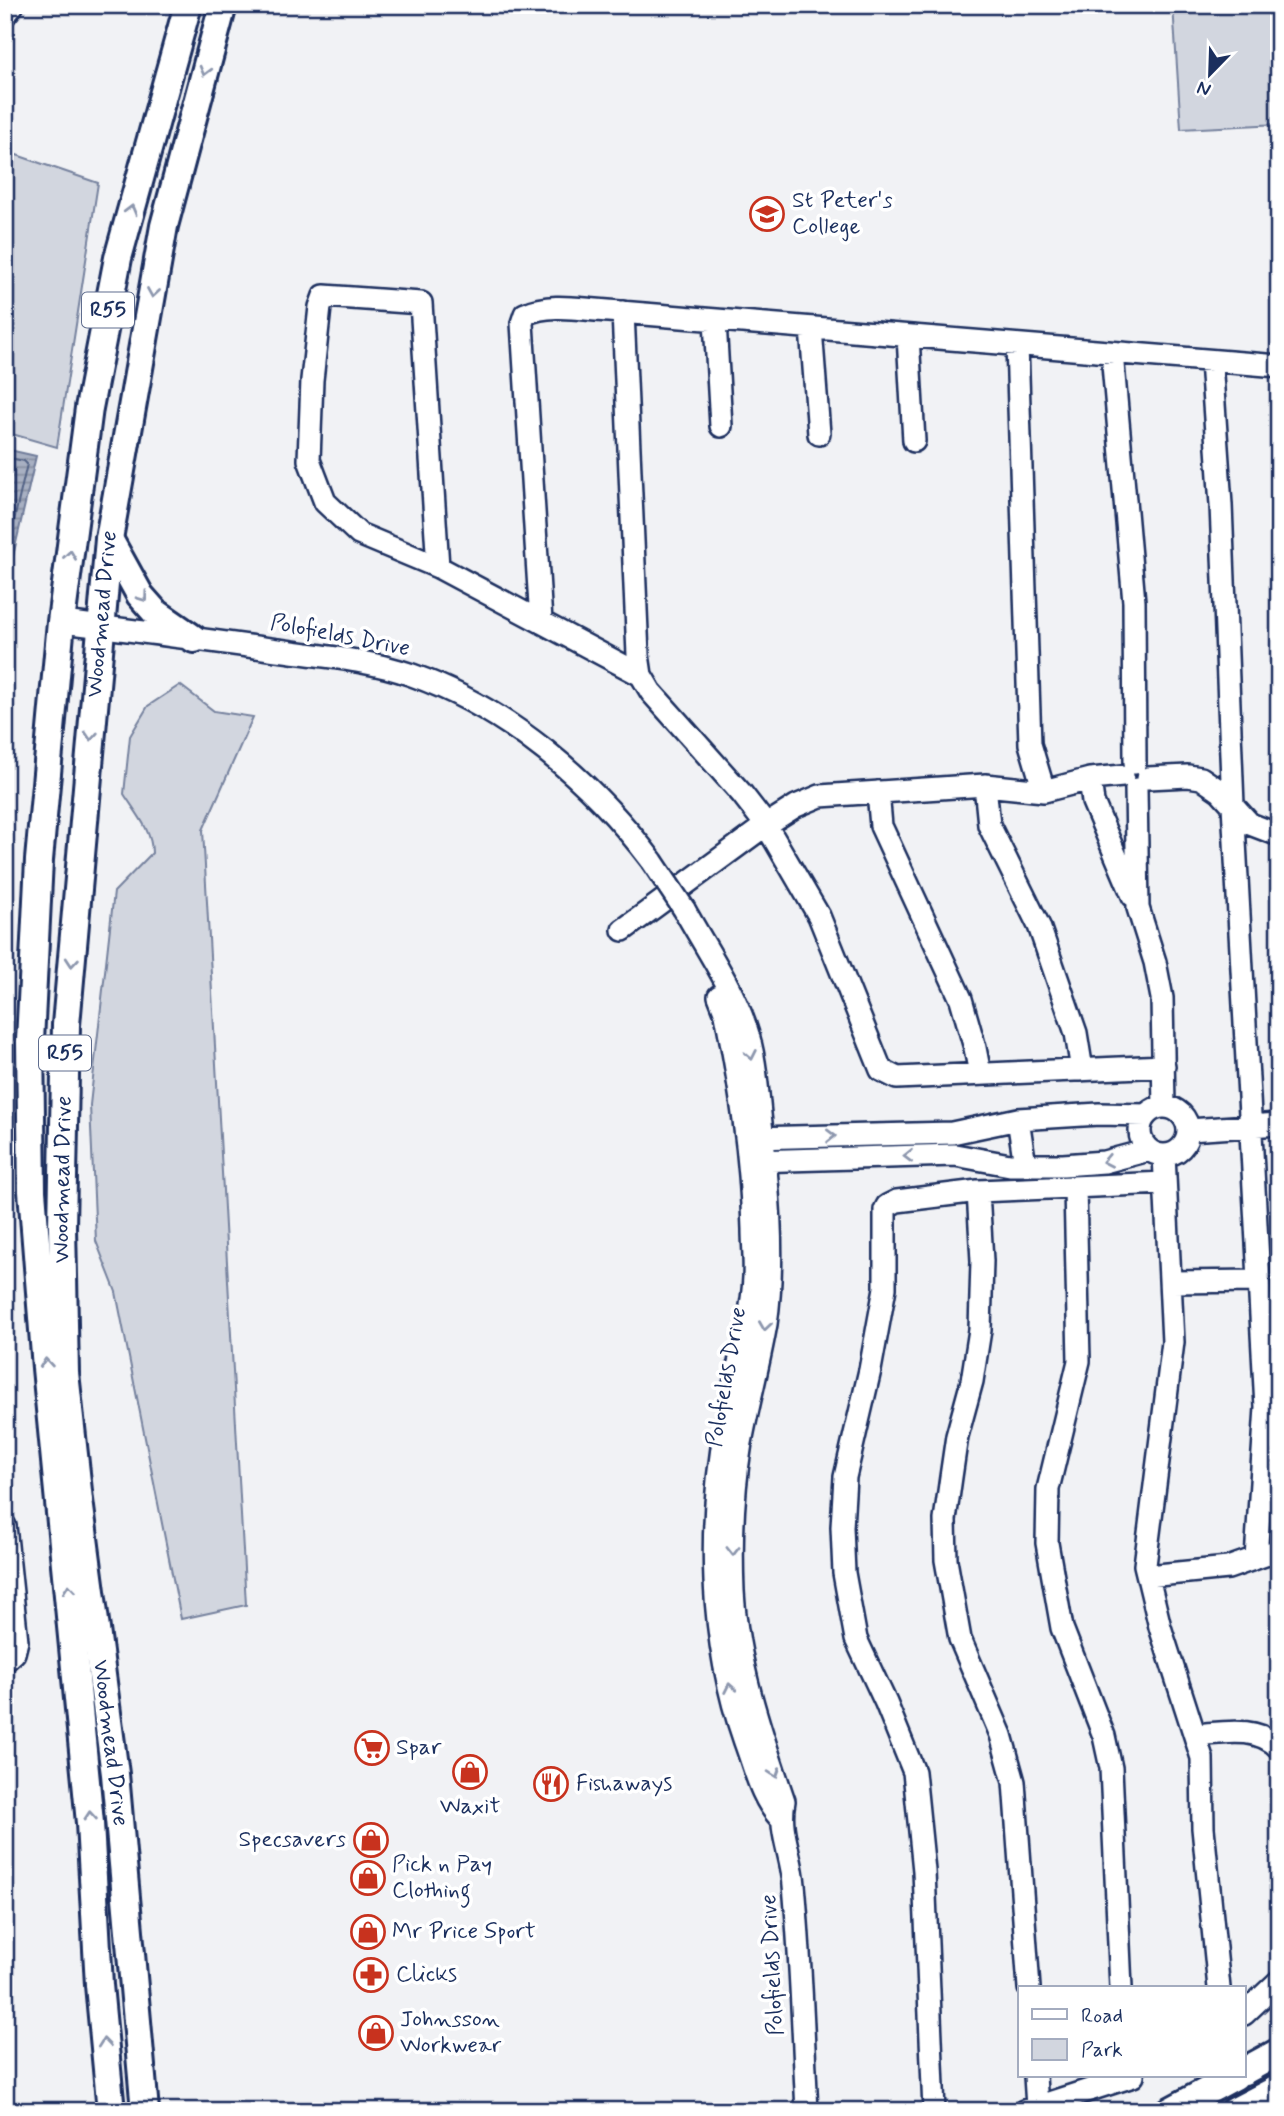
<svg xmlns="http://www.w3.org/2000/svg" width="1284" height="2116" font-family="Mynerve,sans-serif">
<defs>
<pattern id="water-rules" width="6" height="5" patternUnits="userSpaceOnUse" patternTransform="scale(1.75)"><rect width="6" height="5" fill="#a8b0c2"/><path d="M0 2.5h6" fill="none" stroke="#8890a1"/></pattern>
</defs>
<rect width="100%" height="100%" fill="#f1f2f5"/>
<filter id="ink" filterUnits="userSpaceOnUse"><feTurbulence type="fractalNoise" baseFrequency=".0143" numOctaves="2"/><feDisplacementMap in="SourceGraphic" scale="14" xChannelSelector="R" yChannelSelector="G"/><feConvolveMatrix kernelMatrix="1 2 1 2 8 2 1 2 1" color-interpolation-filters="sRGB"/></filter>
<g filter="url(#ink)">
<path fill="#d2d6df" stroke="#76829e" stroke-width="2" d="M1173 5H1279V124L1181 129Z
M5 151 98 183 57 447 5 432Z
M180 685 214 711 253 717 203 830 246 1605 181 1619 116 1292 96 1241 90 1105 114 892 152 853C152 830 136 813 124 794L130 736 148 706Z"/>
<path fill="url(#water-rules)" stroke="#707c9a" stroke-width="2" d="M5 449 36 456 8 578H5Z"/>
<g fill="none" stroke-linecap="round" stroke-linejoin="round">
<path stroke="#536386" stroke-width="2" d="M5 457 24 461 27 464 5 560"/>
<g stroke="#1b2f5e" stroke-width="26">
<path id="minor" d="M5 15 13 5
M623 312 638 655 641 675 651 692 742 794 766 825 819 916 881 1070 897 1078 1164 1066
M715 321 721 426
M811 328 819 434
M908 336 914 441
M1017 345 1030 744 1044 791
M1112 353 1134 602 1135 763
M1211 361 1221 505 1233 805 1266 1407 1256 1558
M438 567 421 303 324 296 320 307 312 380 309 460 325 502 359 534 438 567 641 675
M541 621 522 323 525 314C547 304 573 308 596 310L1279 366
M61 622C133 630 205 640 277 650 321 656 370 660 412 675 508 709 592 781 652 861
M1148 778 1188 776 1201 778 1220 791 1250 824 1279 835
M1090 779 1093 802 1133 896
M985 785 989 825 1039 926 1076 1033 1082 1070
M1136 789 1138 908 1155 962 1162 998 1164 1107
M878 792 881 826 961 999 975 1048 980 1074
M684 909C705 947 730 983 745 1025 755 1053 757 1085 760 1114 768 1182 776 1256 766 1324 759 1364 748 1404 741 1443 733 1491 731 1543 733 1591 737 1664 761 1733 784 1801 778 1831 792 1855 794 1885 801 1960 803 2035 807 2111
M623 930 766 825 796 806 820 796 985 785 1044 791 1090 779 1123 776
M719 996 726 1014C740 1087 751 1154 753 1229 753 1245 755 1261 754 1277 752 1324 735 1371 727 1418 707 1524 709 1640 745 1742 755 1769 761 1798 780 1818
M1140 1131a24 24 0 1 1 48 0a24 24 0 1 1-48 0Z
M1018 1119 1025 1165
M1189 1130 1279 1124
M750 1138 952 1133 1018 1119 1099 1114 1146 1115
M1164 1155 1173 1342 1145 1565 1160 1627 1202 1758 1203 1828 1219 1988
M753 1161 955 1155 1010 1165H1063L1104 1162 1149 1150
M1075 1188 1079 1361 1048 1489 1047 1543 1062 1628 1104 1736 1111 1768 1121 1988
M978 1191 982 1261 980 1330 972 1381 957 1436 951 1477 945 1520 946 1560 960 1639 1001 1735 1014 1782 1029 1988
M1172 1282 1259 1281
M5 1526 17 1641 14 1653 5 1661
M1148 1576 1228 1568 1279 1550
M1195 1735C1223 1733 1257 1725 1279 1748
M1244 2014 1279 1981
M1035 2076 1037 2107
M934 2111 924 1871 914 1772 886 1703 856 1639 844 1573 842 1527 845 1477 870 1370 885 1288V1210L887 1206 897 1201 978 1191 1165 1183
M1024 2111 1133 2076"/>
</g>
<g stroke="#1b2f5e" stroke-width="32">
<g id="major">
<path d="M109 539 140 595 155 612 194 639"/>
<path d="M1244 2071 1279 2052"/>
<path d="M111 2111 99 1985 90 1823 46 1368 32 1191 30 1041 39 860 61 622 89 408 118 258 188 5"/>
<path id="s1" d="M145 2111 115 1774 79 1500 65 1373 62 1227 66 1025 109 539 164 226 223 5"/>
<path d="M1170 2111 1235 2076"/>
<path d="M1235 2111 1279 2088"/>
</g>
</g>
<use href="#minor" stroke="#fff" stroke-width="21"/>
<use href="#major" stroke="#fff" stroke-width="26"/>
<g stroke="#1b2f5e" stroke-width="26" stroke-linecap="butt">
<path id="minor-bridge" d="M652 861 684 909"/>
</g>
<use href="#minor-bridge" stroke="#fff" stroke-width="21"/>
</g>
<defs><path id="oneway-chevron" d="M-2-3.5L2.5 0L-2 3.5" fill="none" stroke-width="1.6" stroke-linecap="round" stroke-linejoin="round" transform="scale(1.75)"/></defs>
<g stroke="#8d97ae">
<use href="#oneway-chevron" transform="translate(205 71) rotate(105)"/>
<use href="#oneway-chevron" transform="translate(131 210) rotate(-75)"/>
<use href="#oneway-chevron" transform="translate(153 293) rotate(99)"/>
<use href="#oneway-chevron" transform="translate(70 555) rotate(-82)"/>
<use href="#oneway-chevron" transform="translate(143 597) rotate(54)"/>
<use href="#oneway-chevron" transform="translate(91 736) rotate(94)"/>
<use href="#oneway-chevron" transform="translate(72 962) rotate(95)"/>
<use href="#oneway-chevron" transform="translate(751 1055) rotate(79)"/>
<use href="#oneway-chevron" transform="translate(831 1136) rotate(-1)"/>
<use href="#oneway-chevron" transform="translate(908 1156) rotate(179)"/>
<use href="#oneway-chevron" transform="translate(1107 1161) rotate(169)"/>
<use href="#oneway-chevron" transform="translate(765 1326) rotate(98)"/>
<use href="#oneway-chevron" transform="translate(46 1363) rotate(-95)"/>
<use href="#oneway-chevron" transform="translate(733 1551) rotate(90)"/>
<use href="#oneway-chevron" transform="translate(69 1589) rotate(-96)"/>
<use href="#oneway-chevron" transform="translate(730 1688) rotate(-101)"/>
<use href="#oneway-chevron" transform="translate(775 1773) rotate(71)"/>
<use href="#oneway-chevron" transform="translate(90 1816) rotate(-95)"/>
<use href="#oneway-chevron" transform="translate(104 2043) rotate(-96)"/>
</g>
</g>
<defs>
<g id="school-ring" transform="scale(1.75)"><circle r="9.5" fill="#fff" stroke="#c8321e" stroke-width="1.5"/><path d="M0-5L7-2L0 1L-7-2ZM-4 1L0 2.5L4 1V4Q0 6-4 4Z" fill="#c8321e"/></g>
<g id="supermarket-ring" transform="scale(1.75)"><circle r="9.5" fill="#fff" stroke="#c8321e" stroke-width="1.5"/><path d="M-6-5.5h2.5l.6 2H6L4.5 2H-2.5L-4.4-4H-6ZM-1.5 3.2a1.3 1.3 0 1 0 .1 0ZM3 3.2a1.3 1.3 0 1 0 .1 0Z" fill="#c8321e"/></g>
<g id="shop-ring" transform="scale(1.75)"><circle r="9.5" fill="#fff" stroke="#c8321e" stroke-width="1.5"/><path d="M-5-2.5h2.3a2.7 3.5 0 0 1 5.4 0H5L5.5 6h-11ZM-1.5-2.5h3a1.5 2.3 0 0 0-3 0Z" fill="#c8321e"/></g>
<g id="restaurant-ring" transform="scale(1.75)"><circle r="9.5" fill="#fff" stroke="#c8321e" stroke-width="1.5"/><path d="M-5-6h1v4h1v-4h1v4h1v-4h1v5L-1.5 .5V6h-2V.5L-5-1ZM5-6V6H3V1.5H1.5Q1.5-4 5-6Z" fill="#c8321e"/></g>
<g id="pharmacy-ring" transform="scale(1.75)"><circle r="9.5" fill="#fff" stroke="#c8321e" stroke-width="1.5"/><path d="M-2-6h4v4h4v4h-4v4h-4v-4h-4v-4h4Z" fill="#c8321e"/></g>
</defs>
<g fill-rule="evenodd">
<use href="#school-ring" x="767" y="214"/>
<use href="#supermarket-ring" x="372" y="1748"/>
<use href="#shop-ring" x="470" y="1772"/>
<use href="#restaurant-ring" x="551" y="1784"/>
<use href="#shop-ring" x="371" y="1840"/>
<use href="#shop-ring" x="368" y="1878"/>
<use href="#shop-ring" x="368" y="1932"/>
<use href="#pharmacy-ring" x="371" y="1975"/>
<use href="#shop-ring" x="376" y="2033"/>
</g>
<g text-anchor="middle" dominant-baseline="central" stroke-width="7" stroke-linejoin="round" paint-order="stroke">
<g fill="#fff" stroke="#5f6d8e" stroke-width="2">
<rect x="82" y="292.5" width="52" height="35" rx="5"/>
<rect x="39" y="1035.5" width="52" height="35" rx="5"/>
</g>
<g font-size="21" font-weight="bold" fill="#1b2f5e">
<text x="108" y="310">R55</text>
<text x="65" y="1053">R55</text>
</g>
<g font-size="23" fill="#1b2f5e" stroke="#fff" text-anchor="start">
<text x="792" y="201">St Peter's<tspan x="792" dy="26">College</tspan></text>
<text x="396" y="1748">Spar</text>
<text x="576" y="1784">Fishaways</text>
<text x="470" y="1807" text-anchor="middle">Waxit</text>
<text x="346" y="1840" text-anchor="end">Specsavers</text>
<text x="392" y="1865">Pick n Pay<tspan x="392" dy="26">Clothing</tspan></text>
<text x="392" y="1932">Mr Price Sport</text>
<text x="396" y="1975">Clicks</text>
<text x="400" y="2020">Johnsson<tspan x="400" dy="26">Workwear</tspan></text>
</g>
<g font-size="23" fill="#1b2f5e" stroke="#fff">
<text stroke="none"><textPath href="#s1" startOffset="1503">Woodmead Drive</textPath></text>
<text transform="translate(340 636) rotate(11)">Polofields Drive</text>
<text stroke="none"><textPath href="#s1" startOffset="936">Woodmead Drive</textPath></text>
<text transform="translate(727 1377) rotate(-80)">Polofields Drive</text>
<text transform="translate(110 1743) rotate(83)">Woodmead Drive</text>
<text transform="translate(773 1965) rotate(-93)">Polofields Drive</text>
</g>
</g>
<rect width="1284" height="2116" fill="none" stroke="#fff" stroke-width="28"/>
<rect x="14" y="14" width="1256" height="2088" fill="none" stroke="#1b2f5e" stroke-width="2.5" filter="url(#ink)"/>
<rect x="1018" y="1986" width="228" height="91" fill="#ffffff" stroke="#a4acbf" stroke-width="2"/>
<rect x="1032" y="2009" width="35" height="10" fill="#ffffff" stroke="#a4acbf" stroke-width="2"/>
<text x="1081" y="2022" font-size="21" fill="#1b2f5e">Road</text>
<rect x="1032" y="2039" width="35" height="21" fill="#d2d6df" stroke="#a4acbf" stroke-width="2"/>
<text x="1081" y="2056" font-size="21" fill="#1b2f5e">Park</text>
<g transform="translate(1210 74) rotate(203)" stroke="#ffffff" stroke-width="5" paint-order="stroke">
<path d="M0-5L12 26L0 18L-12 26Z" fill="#1b2f5e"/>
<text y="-10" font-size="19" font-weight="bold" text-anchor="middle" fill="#1b2f5e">N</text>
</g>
</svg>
